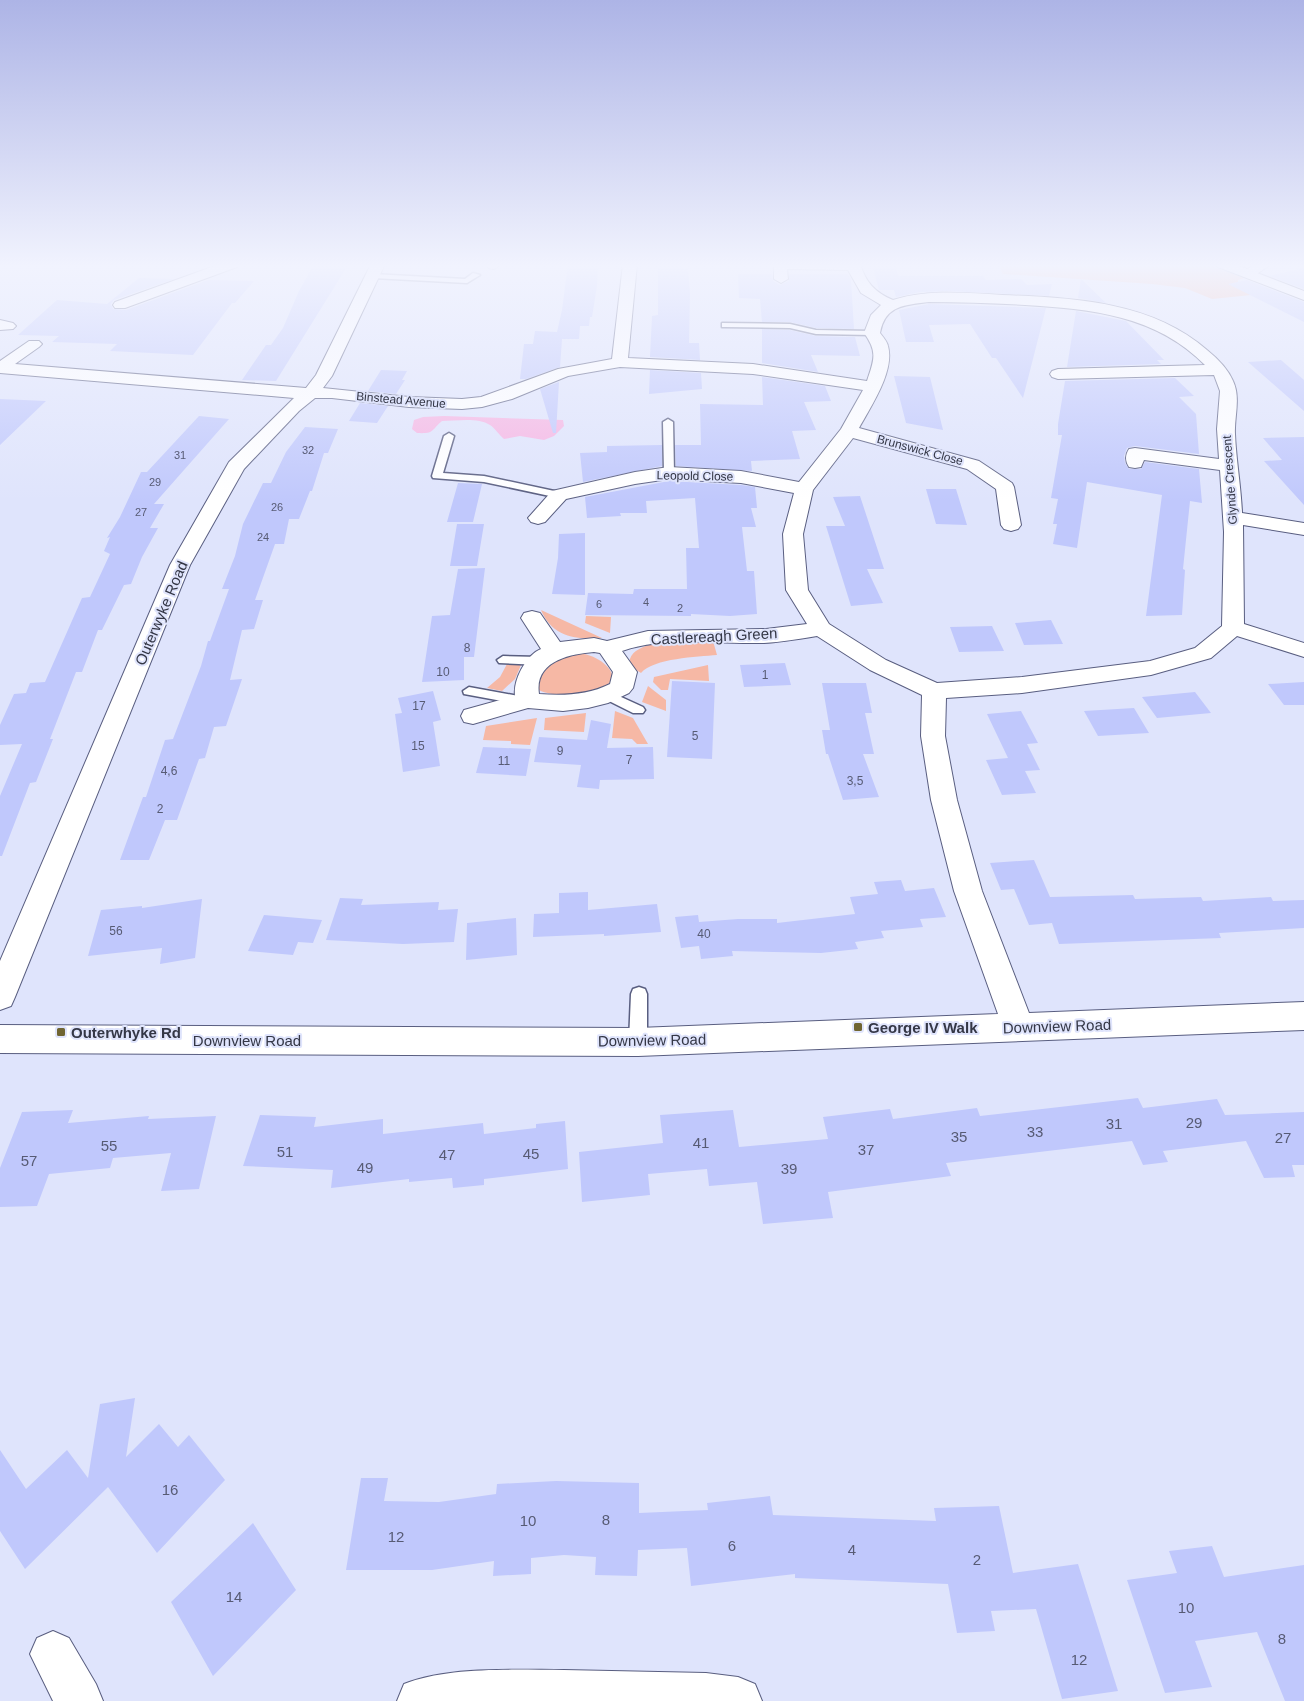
<svg xmlns="http://www.w3.org/2000/svg" width="1304" height="1701" font-family="Arial,sans-serif">
<rect width="100%" height="100%" fill="#dfe4fc"/>
<path fill="#f6b8a5" d="M998 264H1207L1244 278 1238 280V284L1251 295 1212 299 1185 288 1152 284 1003 274Z
M541 610 602 638C576 640 552 637 541 610Z
M586 616 611 617 610 633 585 623Z
M713 641 717 655C697 657 654 658 641 673L630 666C627 654 639 648 649 645Z
M574 653C588 652 610 662 613 677 611 680 608 685 606 687 593 696 553 698 539 690 538 669 556 660 574 653Z
M507 664 521 665 515 679 502 691 487 688 500 677Z
M708 665 709 681 670 679 668 690H661L653 682 654 677Z
M648 686 666 700V711L642 702Z
M615 711 633 718 648 744H637L632 739 612 738Z
M586 713 584 732 544 730 545 718Z
M537 718 530 745 511 744V741L483 740 486 726Z"/>
<path fill="#f6b4e2" d="M444 416 563 420 564 426 554 436 544 440 520 436 504 439C499 435 495 428 490 425 478 417 456 421 442 421 431 430 435 434 417 433L412 429 414 420 423 417Z"/>
<path fill="#c0c8fc" d="M568 264H598L597 286 592 317H590L589 326H580L579 339H562L560 367 526 379H520L524 344H533L535 331 557 332 562 310Z
M872 264H895L898 276H983L986 280 1021 279 1027 285 1052 284 1049 296 947 291 920 292 896 297 894 290H879Z
M348 265 276 381 242 380 266 345H271L283 328 299 291 313 266Z
M658 266H683V269H688L690 293 689 343H699L700 360 650 357 652 316 658 315Z
M1304 268V289L1269 276Z
M738 274H772L773 281 780 285 789 281V274H848L851 280 854 329 816 328 790 322H762L760 299 739 298Z
M139 278 174 279 114 300 111 304 113 309 126 310 208 280 254 281 235 303H232L193 355 110 351 117 344 52 342 59 336 18 335 57 300 107 304Z
M1081 279 1106 303 1078 298Z
M1247 280 1304 302V322L1228 284Z
M929 304 1046 308 1023 398 996 358H992L970 324 929 325 934 342H906L899 310Z
M1076 311 1126 321 1164 360H1157L1161 364 1067 367Z
M762 329 790 330 816 336 855 337 860 356 811 355 818 372 762 363Z
M1281 360 1304 380V411L1248 362Z
M381 370 407 371 402 380H405L396 394 368 391Z
M650 370 701 373 702 389 649 394Z
M894 376 930 377 943 430 906 423Z
M762 377 825 386 831 401 804 402 816 430 792 431 800 459 751 461 752 471 676 466 675 445H701L700 404 763 405Z
M1175 378 1194 396 1179 397 1196 414 1199 454 1135 446 1127 448 1124 456 1125 463 1129 469H1141L1145 462 1199 469 1202 503 1190 501 1183 569 1185 570 1182 615 1146 616 1162 495 1087 482 1077 548 1053 544 1057 524H1053L1058 499 1051 498 1062 435H1058V424L1065 381Z
M559 382 556 433H553L540 389Z
M0 399 46 401 0 445Z
M360 403 388 406 377 423 349 421Z
M199 416 229 419 154 504H164L150 528H158L142 557 131 584 124 585 102 630H98L82 672H76L50 739H53L36 782 30 783 2 856H0V796L22 744 0 745V725L14 694 26 693 30 683 45 682 82 598 90 597 110 554 104 551 110 537 107 538 120 517 141 472H147Z
M305 427 338 429 328 453H324L312 491H310L299 519H289L284 544H275L255 600H263L254 629 242 630 230 680 242 679 226 726 214 727 205 758 199 759 177 820H165L149 860H120L143 797H146L165 740 173 739 201 666 208 641H210L229 589H222L235 556 243 524 263 483H271L286 452Z
M1304 437V505L1264 461 1282 460 1263 438Z
M662 445V466L583 482 580 453 607 452V446Z
M669 481 741 485 755 487 757 508H751L756 527H742L747 571H754L757 614 730 616 691 614V616L585 615 588 593 633 594 634 589H687L686 548H699L695 498 646 501 647 513H620L621 516 587 518 585 497Z
M458 483 482 484 473 522H447Z
M926 489H956L967 525 936 524Z
M860 496 884 569H867L883 603 851 606 826 526H845L833 497Z
M457 524H484L477 566H450Z
M585 533V595L552 594 558 558 559 534Z
M485 568 474 657H464V680L422 682 432 616 450 615 458 569Z
M1051 620 1063 644 1024 645 1015 623Z
M992 626 1004 651 959 652 950 627Z
M785 663 791 685 744 687 740 665Z
M672 681 715 683 712 759 667 757Z
M1304 682V705H1284L1268 684Z
M822 683H866L872 713H865L874 754H863L879 797 843 800 828 754H826L822 730H830Z
M433 691 441 720 433 722 440 766 403 772 395 714 402 713 398 698Z
M1195 692 1211 713 1157 718 1142 697Z
M1134 708 1149 733 1098 736 1084 711Z
M1021 711 1038 743 1027 744 1040 770 1025 771 1036 793 1002 795 986 760 1008 758 987 714Z
M591 720 611 724 607 748 653 747 654 779 600 780 599 789 577 787 581 765 534 762 539 737 587 740Z
M483 747 531 749 526 776 476 773Z
M1034 860 1050 897 1133 895 1135 899 1201 897 1203 901 1271 897 1273 901 1304 900V928L1219 933 1221 938 1059 944 1052 923 1029 925 1014 889 1001 890 990 863Z
M901 880 905 891 934 888 946 917 920 919 923 927 881 931 884 938 855 942 858 949 821 953 732 951 733 956 701 959 699 946 681 948 675 917 698 915 699 922 738 919H777V923L855 914 850 897 878 894 874 882Z
M588 892V910L657 904 661 932 604 936V934L533 937 534 914 559 913V893Z
M340 898 363 899 361 905 439 902 438 910 458 909 454 942 403 944 326 940Z
M202 899 195 958 160 964 162 948 88 956 101 910 142 906V908Z
M264 915 322 920 313 943 298 942 293 955 248 951Z
M516 918 517 955 466 960 467 923Z
M1138 1098 1143 1108 1217 1099 1225 1115 1304 1112V1165H1292L1295 1177 1264 1178 1246 1141 1163 1151 1168 1162 1143 1165 1132 1141 946 1163 951 1176 828 1192 833 1218 763 1224 757 1182 709 1186 707 1169 648 1174 650 1195 582 1202 579 1152 663 1143 660 1115 733 1110 739 1147 828 1139 823 1117 890 1109 893 1119 977 1108 980 1116Z
M73 1110 68 1123 149 1116 148 1119 216 1116 199 1189 161 1191 171 1153 113 1158 110 1168 49 1174 37 1206 0 1207V1168L22 1112Z
M260 1115 316 1117 314 1127 383 1119V1134L483 1123 484 1134 536 1128V1124L565 1121 568 1169 484 1179V1185L453 1188 452 1178 409 1182V1179L331 1188 333 1170 243 1166Z
M135 1398 126 1457 159 1424 178 1447 189 1435 225 1480 157 1553 108 1487 25 1569 0 1531V1450L26 1489 67 1450 88 1478 100 1404Z
M361 1478H388L384 1501 439 1502 496 1494 497 1484 556 1481 639 1483V1513L708 1510 707 1503 770 1496 773 1515 936 1521 934 1508 999 1506 1013 1573 1078 1564 1118 1691 1062 1699 1036 1609 991 1611 995 1631 957 1633 948 1584 795 1578V1574L691 1586 687 1548 638 1550 637 1576 595 1575 596 1557 564 1555 531 1558V1574L493 1576 494 1561 432 1570H346Z
M253 1523 296 1590 213 1676 171 1602Z
M1212 1546 1224 1577 1304 1565V1701H1285L1257 1632 1195 1641 1212 1687 1165 1693 1127 1580 1177 1573 1169 1551Z"/>
<g fill="none" stroke-linecap="round" stroke-linejoin="round">
<g stroke="#595e80" stroke-width="3">
<path id="lane" d="M473 273 480 275 467 283 373 278 369 276 373 274 465 279Z
M722 323 790 324 816 330 872 331 876 333 872 335 816 334 790 328 725 327H722Z
M668 419 673 422 674 473 669 476 664 473 663 422Z
M449 433 454 436 443 473 484 476 559 492 564 495 559 498 484 482 433 478 432 476 444 436Z
M503 656 540 657 546 661 540 665 499 663 497 660Z
M469 687 524 697 531 701 524 705 464 694 463 691Z
M608 691 643 707 645 710 643 713H633L603 698 602 695Z
M639 987 645 989 647 994V1042L644 1047 638 1050 632 1047 629 1042 631 994 633 989Z"/>
</g>
<g stroke="#595e80" stroke-width="2">
<path id="street" d="M220 264H239L237 267 125 308H115L113 305 115 302Z
M371 264H385L332 376 323 388 409 397 462 399 481 397 558 369 612 359 623 264H637L628 358 753 364 867 381C874 360 878 352 864 333L871 315 881 305 861 293 848 270 787 269 788 279 781 283 774 279V264H860C866 282 874 292 893 300 928 289 966 293 1002 295 1073 298 1151 301 1207 350 1217 358 1228 369 1233 381 1241 398 1234 417 1235 434 1236 460 1241 486 1242 513L1304 523V535L1243 525 1244 624 1304 643V657L1237 636 1211 658 1151 675 1022 693 946 698 945 736 957 800 982 891 1029 1013 1304 1002V1030L638 1056 0 1053V1025L638 1028 998 1014 954 891 931 800 921 736 922 695 870 670 817 636C799 639 781 642 764 643 719 644 663 636 622 651L637 672 633 688 629 693 608 703 588 708 563 711 528 708 473 724 464 722 461 716 464 710 515 696C513 680 526 655 541 649L521 618 524 613 532 611 540 613 560 642 594 638 607 641 648 631 766 629 807 624 786 590 783 534 794 493 741 483 669 479 635 484 566 499 545 522 538 524 531 522 528 518 552 491 635 472 669 467 741 471 799 482 841 429 863 390 753 374 620 367 568 376 512 399 482 407 462 409 409 407 332 398H315L299 411 244 469 190 565 15 997 11 1006 0 1010V961L170 565 229 462 294 398 0 373V361L29 341H39L42 344 39 347 15 364 306 388 316 375ZM929 302C961 302 993 303 1025 305 1090 309 1156 315 1205 365L1058 369 1052 371 1050 374 1052 377 1058 379 1214 375 1220 391 1217 429 1219 459 1135 448 1129 449C1125 455 1125 461 1129 467L1135 468 1141 467 1144 460 1220 470 1224 532 1222 626 1195 648 1150 661 1022 677 937 683 886 660 829 624 808 590 803 534 813 490 853 438 967 469 996 489 1001 525 1004 529 1011 531 1018 529 1021 525 1014 487 1012 483 979 461 859 428C871 406 895 371 888 346 887 341 883 337 880 333 885 305 905 305 929 302ZM594 652 600 653 613 672 610 684C588 695 564 696 539 694 534 661 570 654 594 652Z
M487 264H501V265L494 269 489 268Z
M1255 264H1271L1254 276H1244L1242 273Z
M0 320 13 323 16 326 13 329 0 330Z
M53 1631 69 1638 96 1684 103 1701H53L30 1654 37 1638Z
M564 1670 706 1673 738 1677 755 1684 762 1701H397L404 1684C448 1666 516 1670 564 1670Z"/>
</g>
<g stroke="#595e80" stroke-width="2">
<path id="secondary" d="M1216 264H1234L1304 291V300L1218 267Z"/>
</g>
<use href="#lane" fill="#fff" fill-rule="evenodd"/>
<use href="#street" fill="#fff" fill-rule="evenodd"/>
<use href="#secondary" fill="#fff" fill-rule="evenodd"/>
</g>
<linearGradient id="sky" x2="0" y2="1"><stop stop-color="#adb4e6"/><stop offset="0.53" stop-color="#f1f3fe"/><stop offset="1" stop-color="#f1f3fe" stop-opacity="0"/></linearGradient>
<rect width="1304" height="502" fill="url(#sky)"/>
<g fill="#706532" stroke="#dfe4fc" stroke-width="2">
<rect x="853" y="1022" width="10" height="10" rx="2.5"/>
<rect x="56" y="1027" width="10" height="10" rx="2.5"/>
</g>
<g text-anchor="middle" dominant-baseline="central" stroke-width="4" stroke-linejoin="round" paint-order="stroke">
<g font-size="11" fill="#575b74">
<text x="308" y="450">32</text>
<text x="180" y="455">31</text>
<text x="155" y="482">29</text>
<text x="277" y="507">26</text>
<text x="141" y="512">27</text>
<text x="263" y="537">24</text>
<text x="646" y="602">4</text>
<text x="599" y="604">6</text>
<text x="680" y="608">2</text>
</g>
<g font-size="12" fill="#343746" stroke="#dfe4fc">
<text transform="translate(401 400) rotate(5)">Binstead Avenue</text>
<text transform="translate(920 450) rotate(15)">Brunswick Close</text>
<text transform="translate(695 476) rotate(1)">Leopold Close</text>
<text transform="translate(1230 480) rotate(-94)">Glynde Crescent</text>
</g>
<g font-size="12" fill="#575b74">
<text x="467" y="648">8</text>
<text x="443" y="672">10</text>
<text x="765" y="675">1</text>
<text x="419" y="706">17</text>
<text x="695" y="736">5</text>
<text x="418" y="746">15</text>
<text x="560" y="751">9</text>
<text x="629" y="760">7</text>
<text x="504" y="761">11</text>
<text x="169" y="771">4,6</text>
<text x="855" y="781">3,5</text>
<text x="160" y="809">2</text>
<text x="116" y="931">56</text>
<text x="704" y="934">40</text>
</g>
<g font-size="15" fill="#343746" stroke="#dfe4fc">
<text transform="translate(161 613) rotate(-67)">Outerwyke Road</text>
<text transform="translate(714 636) rotate(-3)">Castlereagh Green</text>
<text transform="translate(1057 1026) rotate(-2)">Downview Road</text>
<text x="247" y="1040">Downview Road</text>
<text transform="translate(652 1040) rotate(-1)">Downview Road</text>
</g>
<g font-size="15" font-weight="bold" fill="#343746" stroke="#dfe4fc" text-anchor="start">
<text x="868" y="1027">George IV Walk</text>
<text x="71" y="1032">Outerwhyke Rd</text>
</g>
<g font-size="15" fill="#575b74">
<text x="1194" y="1122">29</text>
<text x="1114" y="1123">31</text>
<text x="1035" y="1131">33</text>
<text x="959" y="1136">35</text>
<text x="1283" y="1137">27</text>
<text x="701" y="1142">41</text>
<text x="109" y="1145">55</text>
<text x="866" y="1149">37</text>
<text x="285" y="1151">51</text>
<text x="531" y="1153">45</text>
<text x="447" y="1154">47</text>
<text x="29" y="1160">57</text>
<text x="365" y="1167">49</text>
<text x="789" y="1168">39</text>
<text x="170" y="1489">16</text>
<text x="606" y="1519">8</text>
<text x="528" y="1520">10</text>
<text x="396" y="1536">12</text>
<text x="732" y="1545">6</text>
<text x="852" y="1549">4</text>
<text x="977" y="1559">2</text>
<text x="234" y="1596">14</text>
<text x="1186" y="1607">10</text>
<text x="1282" y="1638">8</text>
<text x="1079" y="1659">12</text>
</g>
</g>
</svg>
